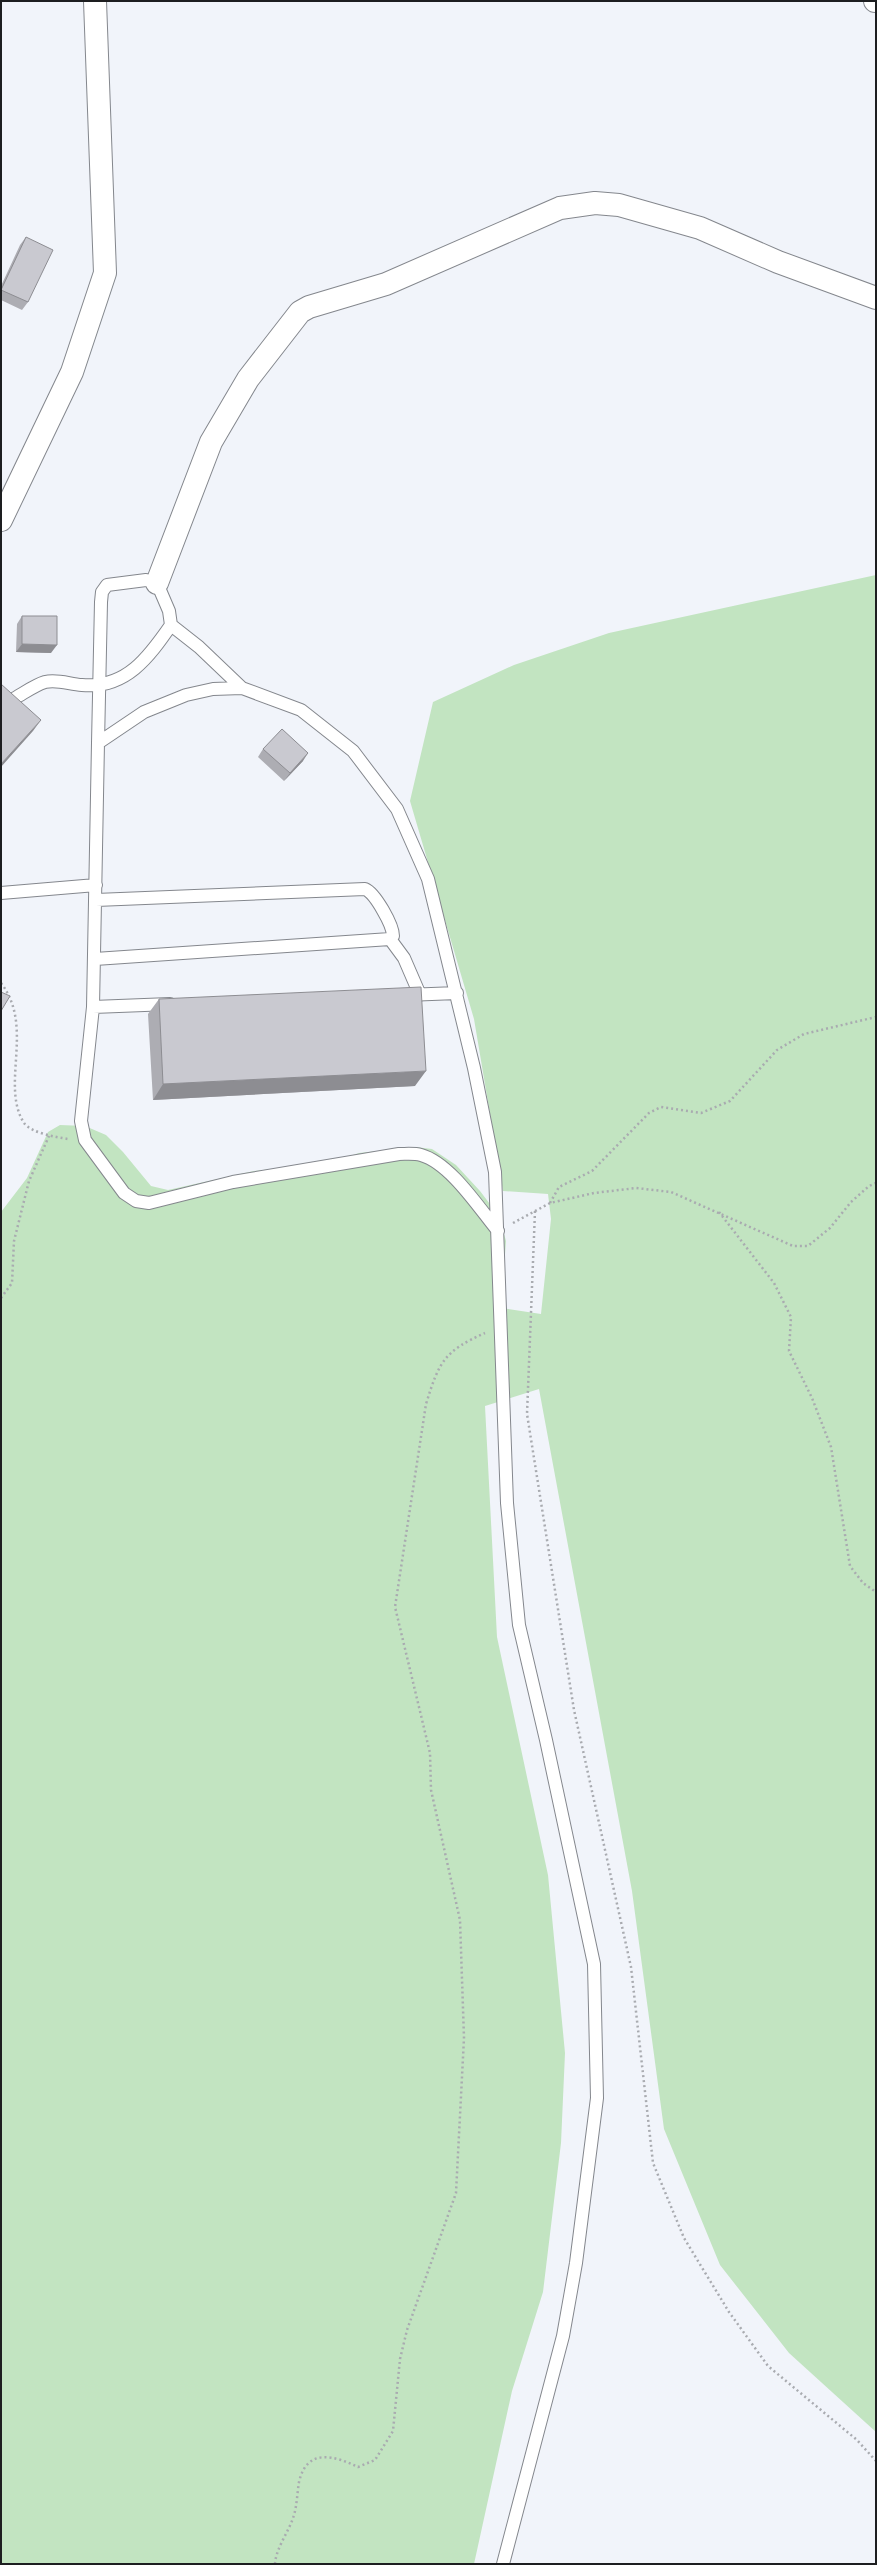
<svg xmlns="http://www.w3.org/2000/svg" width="877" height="2565" font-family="'Golos Text',sans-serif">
<rect width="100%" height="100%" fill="#f1f4fa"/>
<path fill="#c2e4c1" d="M876 575V2432L789 2353 720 2265 664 2129 632 1891 539 1389 485 1406 497 1637 548 1875 565 2053 561 2143 543 2292 512 2391 474 2564H1V1212L27 1178 48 1132 60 1125 85 1126 106 1135 123 1152 151 1186 168 1190 254 1171 329 1163 359 1153 415 1147 432 1149 456 1165 480 1191 499 1216 506 1241 501 1308 541 1314 551 1219 548 1194 503 1191 474 1019 410 801 433 702 514 665 609 633Z"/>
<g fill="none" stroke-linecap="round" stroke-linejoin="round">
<g stroke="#84878d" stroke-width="14">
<path id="lane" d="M15 698C24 693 35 685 45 682 57 679 69 684 82 685 126 689 149 657 171 625
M98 743 101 602 102 592 107 585 146 580 157 583 169 611 171 625 199 647 242 688
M1 893 96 885
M390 939 404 958 420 995
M95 959 390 939 393 936C393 925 375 893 365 889L96 900
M406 995 457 993
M93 1007 170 1004
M498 1231C479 1208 450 1163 421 1155 414 1153 406 1154 399 1154L233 1182 149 1203 136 1201 124 1193 85 1140 81 1121 93 1007 98 743 144 712 186 695 213 689 242 688 301 710 353 751 397 809 428 879 474 1068 495 1172 507 1503 519 1625 546 1740 594 1964 597 2098 576 2263 563 2336 503 2564"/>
</g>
<g stroke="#84878d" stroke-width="24">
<path id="street" d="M875 1H876
M1 520 72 372 105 273 95 1
M157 583 211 442 248 379 300 312 309 307 386 284 560 208 595 203 619 205 700 228 778 262 876 298"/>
</g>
<path stroke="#a9abb0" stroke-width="2.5" stroke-dasharray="2 3" stroke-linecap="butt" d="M1 983C35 1027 0 1085 24 1123 31 1133 56 1137 68 1139
M550 1203 559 1187 592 1171 649 1113 661 1107 701 1113 730 1101 777 1050 804 1034 876 1017
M535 1211 527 1414 574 1710 631 1967 653 2163 684 2238 729 2312 768 2366 857 2440 876 2461
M719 1212 774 1283 791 1317 789 1351 812 1398 831 1447 850 1566 863 1583 876 1592
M513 1223 550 1203 594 1193 636 1188 671 1192 793 1246H808L830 1228 851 1202 869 1186 876 1183
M1 1298 12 1283 14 1241 29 1181 49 1136
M275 2564C276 2548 288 2533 293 2518 297 2507 297 2494 299 2482 307 2447 335 2456 358 2467L375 2460 393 2431 400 2359 407 2330 456 2193 464 2038 460 1920 431 1790 430 1753 395 1607 426 1404C439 1362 444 1351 485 1333"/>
<use href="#lane" stroke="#fff" stroke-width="12"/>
<use href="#street" stroke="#fff" stroke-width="22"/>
</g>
<path fill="#adadb3" d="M26 237 28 302 22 310 1 300V286L20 245Z
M22 616 51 653 16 652 17 624Z
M263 749 303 761 284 781 258 757Z
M159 999 415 1086 153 1100 148 1014Z"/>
<path fill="#8d8d92" d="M22 644 57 645 51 653 16 652Z
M41 720 33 731 1 767V764Z
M308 753 303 761 284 781 290 773Z
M426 1071 415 1086 153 1100 163 1084Z"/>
<path fill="#c9c9d0" stroke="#8d8d92" d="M26 237 53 250 28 302 1 290Z
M22 616H57V645L22 644Z
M1 684 41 720 1 764Z
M282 729 308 753 290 773 263 749Z
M421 987 426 1071 163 1084 159 999Z
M1 992 10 996 1 1011Z"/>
<rect width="877" height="2565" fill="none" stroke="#1d1e20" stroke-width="4"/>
</svg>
